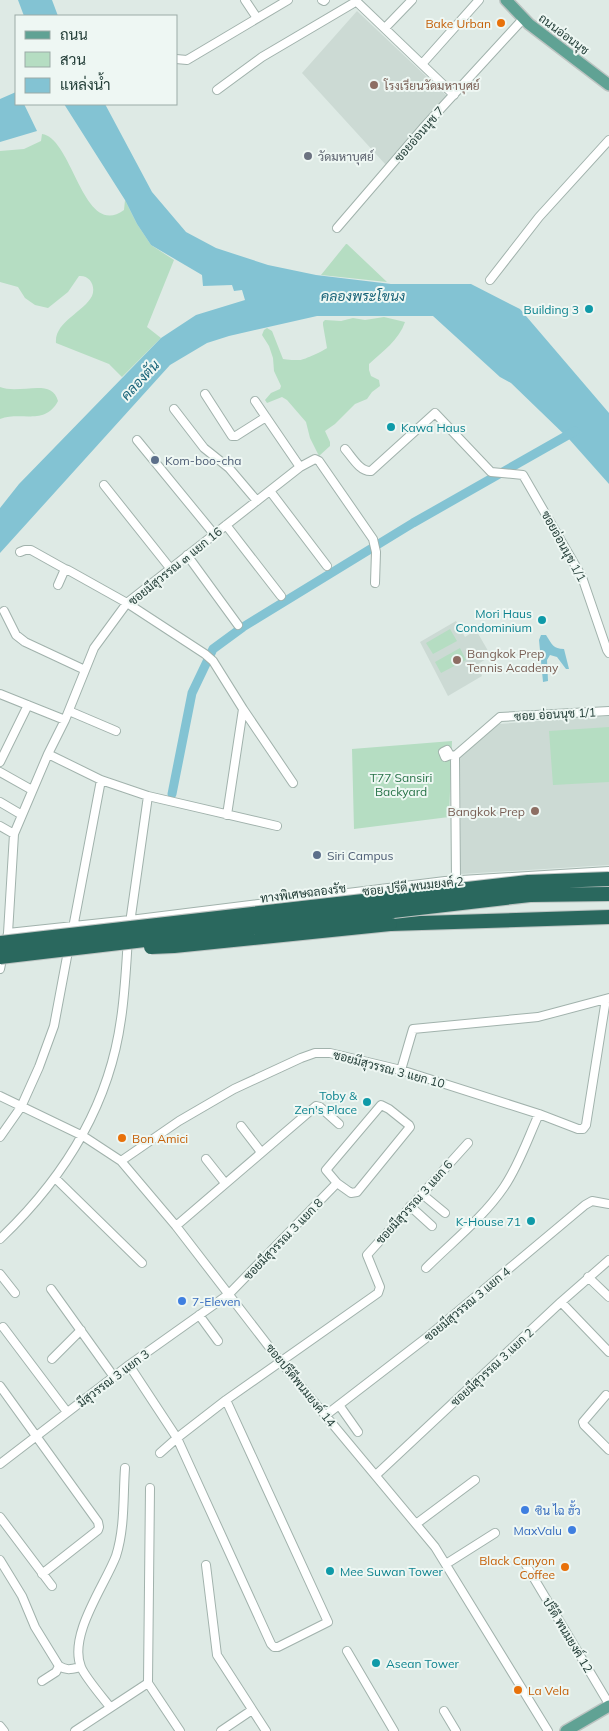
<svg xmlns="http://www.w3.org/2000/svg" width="609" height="1731" font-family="Mulish,Sarabun,sans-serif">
<rect width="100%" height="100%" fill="#deeae5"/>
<path fill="#ccdad4" d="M357 11 448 97 386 165 302 73Z
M456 621 465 637 476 630 491 656 478 664 482 676 448 696 420 642Z
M609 716V865L461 874 460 757 499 724Z"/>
<path fill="#b5ddc2" d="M42 134C73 138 83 240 124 210L125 200 137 224 151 245 174 260 147 327 161 338 122 377 109 364 56 343C54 322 84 312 92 296 96 286 90 275 79 276L68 292 48 308 35 305 25 298 18 287 0 282V151L24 149 41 141Z
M346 244H347L387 282 321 275Z
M384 317 405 322C399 340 383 351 369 364V370L371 376 379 380 380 386 372 392 367 399 355 404 335 424 325 431 330 442V446L319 456 310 438 306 422 287 400 282 397 267 403 265 400 271 393 280 389 281 386 274 371 273 358 269 346 262 335 264 330 267 328 272 331 283 359C286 360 298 360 300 360 304 360 325 350 327 348L323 325V322L325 320 341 321 353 318 365 320Z
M0 387C20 395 52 377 58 401 45 426 21 411 0 419Z
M450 629 457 641 433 654 426 643Z
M460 648 466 660 441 673 435 662Z
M609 727V782L553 785 549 731Z
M452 741 449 817 354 829 352 749Z"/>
<path fill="#83c3d3" d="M18 0H52L58 16H24Z
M16 92V104H24L37 131 0 142V99Z
M64 104H105L152 192 186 232 216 248 268 265 316 275 391 284H471L520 309 609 413V484L569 439 511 383 500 377 433 316H317L229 336 207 343 170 365 0 553V508L19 484 161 338 196 315 245 300 242 290 234 291 232 285 203 286 202 275 151 245 137 224 125 200Z
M541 635H546C552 644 553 649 564 649L569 669H566L557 657 550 655 547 660 548 681 543 682 539 640Z"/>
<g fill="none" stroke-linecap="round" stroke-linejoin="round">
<path stroke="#83c3d3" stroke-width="9" d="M172 794 192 693 213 649 243 627 413 523 575 431"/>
<g stroke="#a1b2ac" stroke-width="10">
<path id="street" d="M245 0 257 18
M322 0 324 1 325 0
M355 0 454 95
M385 28 412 0
M176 59 187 60 288 0
M422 64 479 0
M217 90 262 57 357 1
M337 228 423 128 523 19
M490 280 539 217 609 140
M205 394 232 436H236L266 417
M255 401 300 467
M174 409 204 448 229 468 257 501
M137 440 214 534
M345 449C352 457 360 472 371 471L435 413 491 472 523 475 582 577 607 650 609 653
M104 485 170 568
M270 491 327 566
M226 525 281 596
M20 552 25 550H31L65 569
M187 555 238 625
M58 585 65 569 68 570 127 603 205 654 213 661 243 709 227 815
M4 611 16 635 25 642 85 670
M0 694 65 720
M243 709 293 783
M69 711 116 731
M48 754 101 780 148 796 277 826
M450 755 447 750 443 752 445 757 450 755 455 756
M0 762 28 705
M0 772 32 790
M0 802 22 815
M0 826 14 834
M456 881 455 756 500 717 609 711
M130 923 148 796
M73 928 101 780
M8 933 130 920 445 881 609 871
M6 943 8 933 14 834 48 754 65 720 94 648 127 603 300 467 315 459 319 461 373 539 376 552 375 583
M0 969 3 954
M401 1070 413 1029 538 1017 609 998
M0 1096 83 1136 121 1161 176 1226 280 1361 435 1547 548 1731
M381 1105 389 1109 409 1125 410 1127 357 1192 351 1193 337 1183 326 1170Z
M241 1126 261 1152
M0 1137 21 1107 39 1067 54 1026 69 946
M206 1159 225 1183
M121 1161 179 1121 234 1089 301 1058 315 1053H330L401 1070 539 1114 578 1129H583L586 1125 606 999
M55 1178 142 1263
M422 1194 445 1213
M410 1206 432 1226
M176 1226 316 1106 320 1107 339 1124
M0 1239C63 1179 109 1107 121 1019 125 993 126 966 128 939
M426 1268C452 1242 483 1218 504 1187 519 1165 528 1138 539 1114
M0 1274 15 1293
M588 1277 609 1297
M51 1289 114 1377
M561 1302 609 1352
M199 1315 218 1341
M3 1327 67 1412
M52 1359 81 1330
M129 1365 177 1438 160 1453
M0 1386 98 1522 99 1527 98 1530 42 1574
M606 1395 583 1422 584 1425 609 1450
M226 1400 328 1622 278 1647H274L271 1644 177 1438 226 1400 378 1293 380 1287 367 1255 468 1143
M339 1405 358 1432
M326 1415 426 1338 585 1205 592 1201 609 1204
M0 1464 129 1365 229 1294 337 1183
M376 1475 561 1302 609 1260
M150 1488 148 1683 180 1731
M0 1517 52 1586
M416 1524 475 1480
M0 1560 22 1596 35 1627 59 1666C67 1671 72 1669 81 1667
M446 1564 495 1533
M206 1565 217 1655 266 1731
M526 1565 609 1704
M347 1651 394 1731
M42 1681 56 1672 59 1666
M110 1707C103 1698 85 1677 81 1667 68 1635 105 1585 116 1556 125 1528 123 1496 125 1468
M444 1711 456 1731
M0 1726 4 1731
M75 1731 148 1683
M221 1731 252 1710"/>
</g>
<g stroke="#bcc4c2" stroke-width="14">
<path id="primary" d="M506 0 529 24 609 85
M566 1731 609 1706"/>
</g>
<g stroke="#bcc4c2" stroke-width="16">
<path id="highway" d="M390 924 609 917"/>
</g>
<use href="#street" stroke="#fff" stroke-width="8"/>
<use href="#primary" stroke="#60a294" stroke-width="11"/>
<use href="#highway" stroke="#2a685e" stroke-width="14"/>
<g stroke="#bcc4c2" stroke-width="16" stroke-linecap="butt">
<path id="highway-bridge" d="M0 943 528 882 609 879
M151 947 174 946 390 924
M0 957 530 895 609 894"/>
</g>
<use href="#highway-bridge" stroke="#2a685e" stroke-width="14"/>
</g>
<g fill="#e8710a" stroke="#eef7f3" stroke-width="2">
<circle cx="501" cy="23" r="5"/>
<circle cx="122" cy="1138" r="5"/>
<circle cx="565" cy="1567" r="5"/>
<circle cx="518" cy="1690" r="5"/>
</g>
<g fill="#8d6e63" stroke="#eef7f3" stroke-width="2">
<circle cx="374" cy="85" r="5"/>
<circle cx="457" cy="660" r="5"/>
<circle cx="535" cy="811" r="5"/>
</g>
<circle fill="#6b7280" stroke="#eef7f3" stroke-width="2" cx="308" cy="156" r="5"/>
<g fill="#0f9aa8" stroke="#eef7f3" stroke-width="2">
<circle cx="589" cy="309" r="5"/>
<circle cx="391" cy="427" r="5"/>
<circle cx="542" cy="620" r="5"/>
<circle cx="367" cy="1102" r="5"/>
<circle cx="531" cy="1221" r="5"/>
<circle cx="330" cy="1571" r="5"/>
<circle cx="376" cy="1663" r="5"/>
</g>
<g fill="#5c6f8a" stroke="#eef7f3" stroke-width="2">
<circle cx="155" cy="460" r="5"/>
<circle cx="317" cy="855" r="5"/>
</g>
<g fill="#3f7fe0" stroke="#eef7f3" stroke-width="2">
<circle cx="182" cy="1301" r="5"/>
<circle cx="525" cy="1510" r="5"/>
<circle cx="572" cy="1530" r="5"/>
</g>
<g text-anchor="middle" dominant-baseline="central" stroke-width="4" stroke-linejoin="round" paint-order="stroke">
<g font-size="12" fill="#c56008" stroke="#eef7f3" text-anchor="end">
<text x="491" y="23">Bake Urban</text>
<text x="132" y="1138" text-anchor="start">Bon Amici</text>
<text x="555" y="1560">Black Canyon<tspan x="555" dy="14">Coffee</tspan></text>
<text x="528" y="1690" text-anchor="start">La Vela</text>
</g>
<g font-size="12" fill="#1f3a34" stroke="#eef7f3">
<text transform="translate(564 34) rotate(37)">ถนนอ่อนนุช</text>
<text transform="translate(419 134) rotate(-49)">ซอยอ่อนนุช 7</text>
<text transform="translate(564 546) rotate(61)">ซอยอ่อนนุช 1/1</text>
<text transform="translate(175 566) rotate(-39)">ซอยมีสุวรรณ ๓ แยก 16</text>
<text transform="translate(555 714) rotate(-3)">ซอย อ่อนนุช 1/1</text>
<text transform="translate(413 886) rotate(-6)">ซอย ปรีดี พนมยงค์ 2</text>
<text transform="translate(303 893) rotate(-7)">ทางพิเศษฉลองรัช</text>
<text transform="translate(389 1069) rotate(15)">ซอยมีสุวรรณ 3 แยก 10</text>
<text transform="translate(414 1202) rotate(-48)">ซอยมีสุวรรณ 3 แยก 6</text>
<text transform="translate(283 1239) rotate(-46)">ซอยมีสุวรรณ 3 แยก 8</text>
<text transform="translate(467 1304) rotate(-40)">ซอยมีสุวรรณ 3 แยก 4</text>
<text transform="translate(492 1367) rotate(-43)">ซอยมีสุวรรณ 3 แยก 2</text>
<text transform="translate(113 1378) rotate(-37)">มีสุวรรณ 3 แยก 3</text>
<text transform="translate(301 1385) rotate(51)">ซอยปรีดีพนมยงค์ 14</text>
<text transform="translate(568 1635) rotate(59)">ปรีดี พนมยงค์ 12</text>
</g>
<g font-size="12" fill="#785e54" stroke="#eef7f3" text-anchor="start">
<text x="384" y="85">โรงเรียนวัดมหาบุศย์</text>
<text x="467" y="653">Bangkok Prep<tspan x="467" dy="14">Tennis Academy</tspan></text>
<text x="525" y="811" text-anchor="end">Bangkok Prep</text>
</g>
<g font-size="12" fill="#5b616d" stroke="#eef7f3" text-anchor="start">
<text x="318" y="156">วัดมหาบุศย์</text>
</g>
<g font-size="12" fill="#0d838f" stroke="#eef7f3" text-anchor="end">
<text x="579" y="309">Building 3</text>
<text x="401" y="427" text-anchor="start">Kawa Haus</text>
<text x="532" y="613">Mori Haus<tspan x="532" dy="14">Condominium</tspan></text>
<text x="357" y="1095">Toby &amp;<tspan x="357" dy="14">Zen's Place</tspan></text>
<text x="521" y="1221">K-House 71</text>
<text x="340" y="1571" text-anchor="start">Mee Suwan Tower</text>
<text x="386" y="1663" text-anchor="start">Asean Tower</text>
</g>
<g font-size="12" fill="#4e5e75" stroke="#eef7f3" text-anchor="start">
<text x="165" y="460">Kom-boo-cha</text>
<text x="327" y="855">Siri Campus</text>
</g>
<g font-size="12" fill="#287348" stroke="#eef7f3">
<text x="401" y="777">T77 Sansiri<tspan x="401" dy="14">Backyard</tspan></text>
</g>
<g font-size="12" fill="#366cbe" stroke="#eef7f3" text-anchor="start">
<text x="192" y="1301">7-Eleven</text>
<text x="535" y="1510">ซิน ไฉ ฮั้ว</text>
<text x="562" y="1530" text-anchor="end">MaxValu</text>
</g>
<g font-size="14" font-style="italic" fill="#176378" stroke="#eef7f3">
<text x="363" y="296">คลองพระโขนง</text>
<text transform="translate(140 380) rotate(-47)">คลองตัน</text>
</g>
</g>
<rect x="15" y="15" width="162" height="90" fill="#eef7f3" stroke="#9baba7"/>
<rect x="25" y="31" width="25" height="8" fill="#60a294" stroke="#9baba7"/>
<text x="60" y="40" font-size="15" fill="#1f3a34">ถนน</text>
<rect x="25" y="52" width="25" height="15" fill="#b5ddc2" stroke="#9baba7"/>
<text x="60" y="65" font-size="15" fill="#1f3a34">สวน</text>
<rect x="25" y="78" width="25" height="15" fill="#83c3d3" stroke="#9baba7"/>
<text x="60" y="90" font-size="15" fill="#1f3a34">แหล่งน้ำ</text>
</svg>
